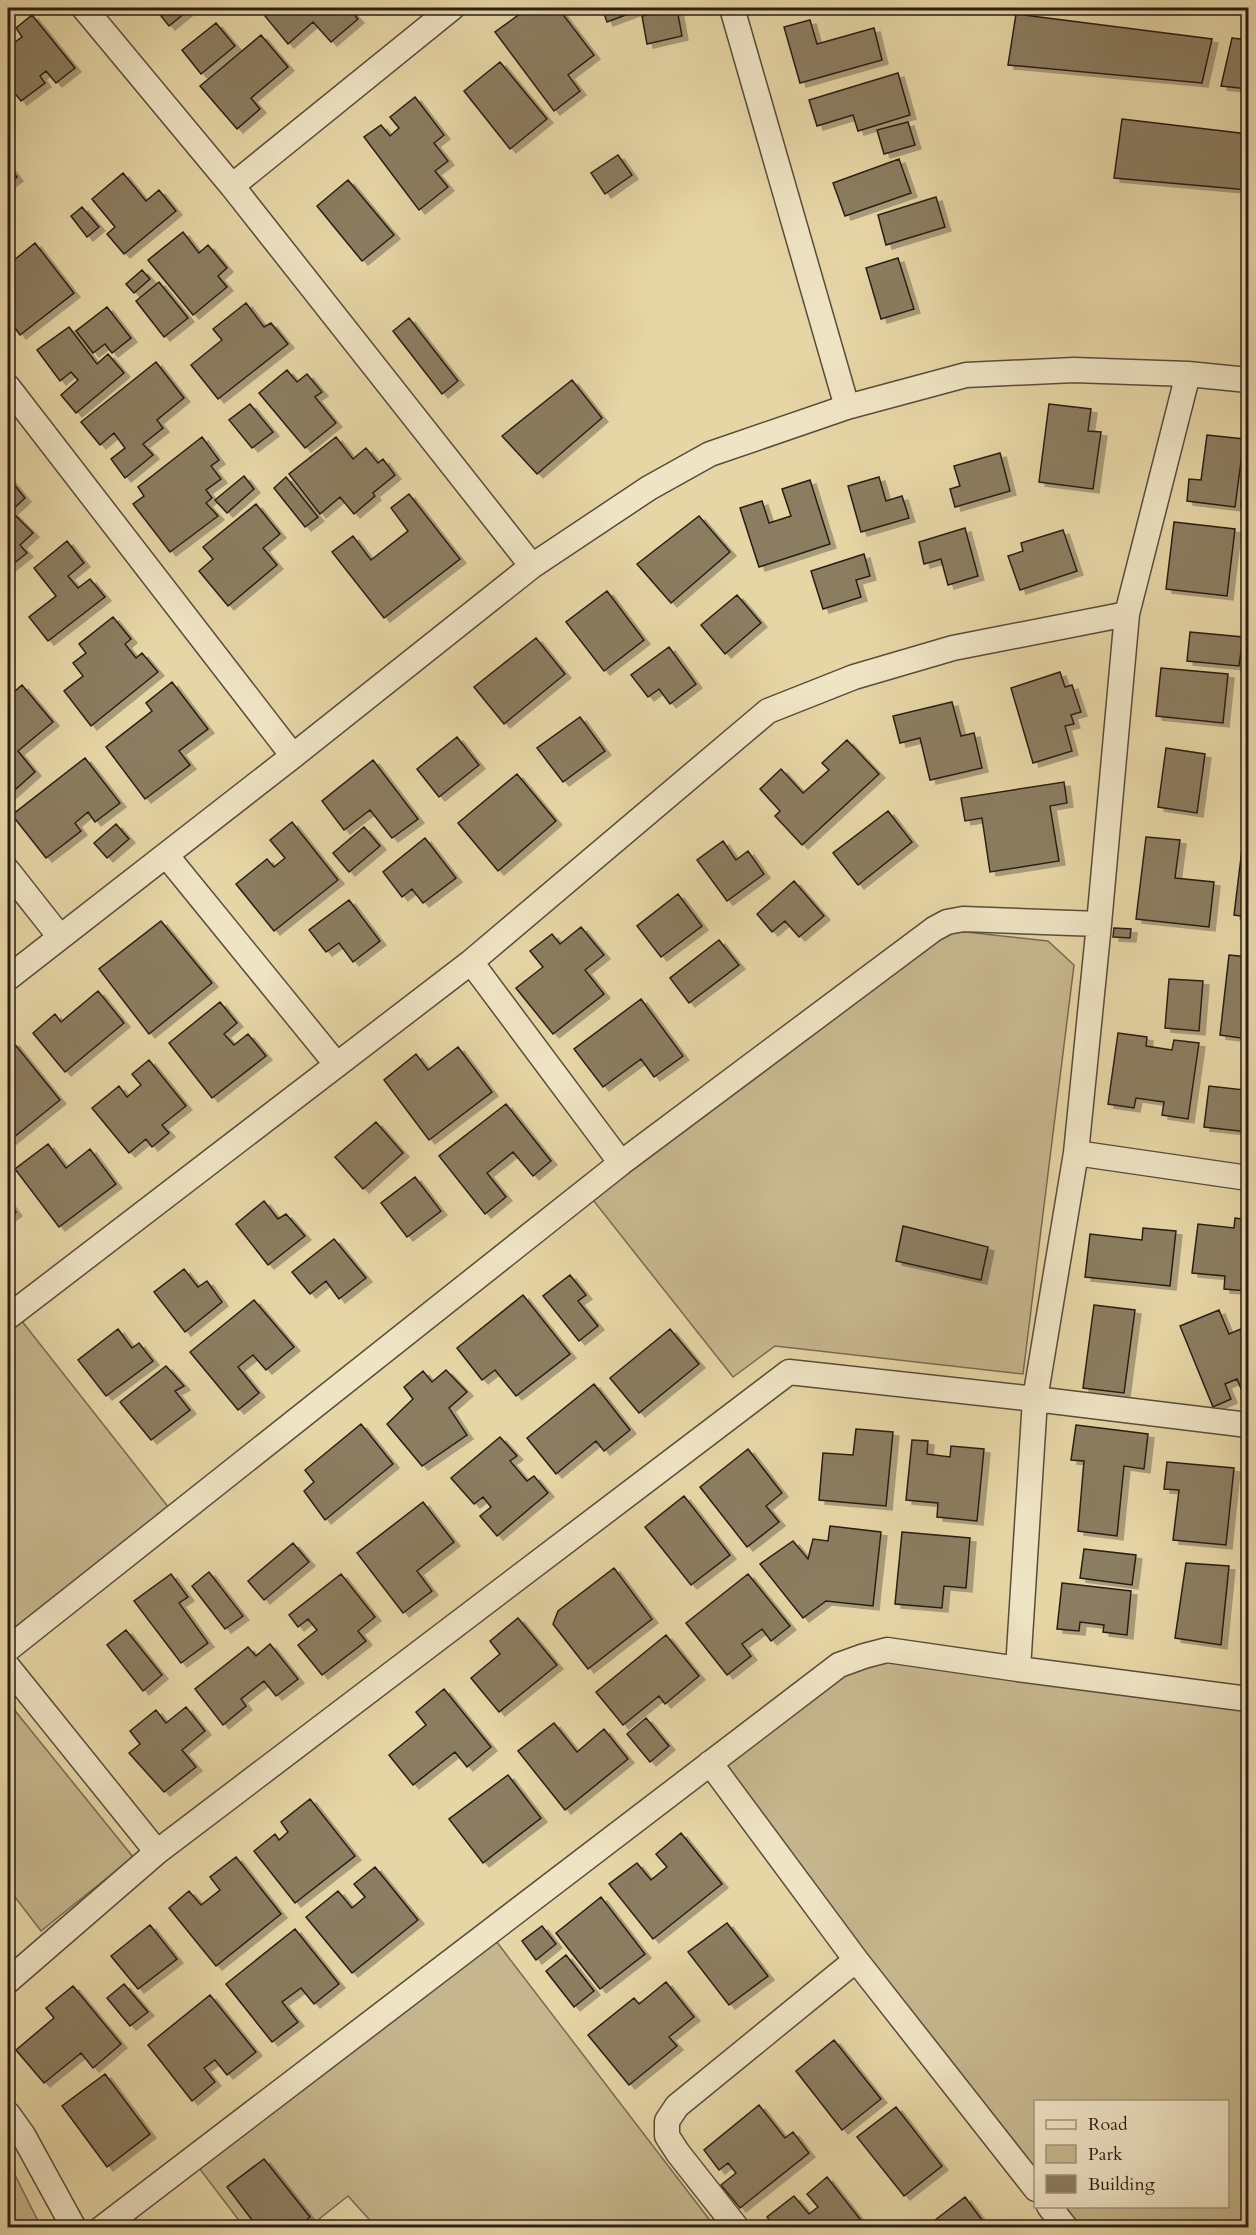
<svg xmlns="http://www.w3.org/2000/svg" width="1256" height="2235" font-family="Cardo,serif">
<defs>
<filter id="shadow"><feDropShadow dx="6" dy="4" stdDeviation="0" flood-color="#0004"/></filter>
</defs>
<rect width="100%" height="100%" fill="#e6d5a5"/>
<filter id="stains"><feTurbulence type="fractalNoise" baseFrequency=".00333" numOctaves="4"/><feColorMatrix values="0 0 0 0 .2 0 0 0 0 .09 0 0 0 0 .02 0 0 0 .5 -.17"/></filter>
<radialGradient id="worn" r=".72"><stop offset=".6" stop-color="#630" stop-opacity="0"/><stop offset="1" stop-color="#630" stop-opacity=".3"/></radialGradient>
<path fill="#c6b68d" stroke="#786a52" stroke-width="1.5" d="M966 932 1048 941 1074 965 1023 1374 775 1346 733 1377 593 1200 936 942 949 933Z
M21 1320 169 1508 8 1637V1330Z
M887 1657 1248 1705V2227H1075L1058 2207 1228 2206V2102H1036L1035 2177 718 1765 842 1670Z
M8 1702 133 1857 41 1931 8 1888Z
M496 1941 715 2227H376L348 2196 309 2227H244L199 2168Z
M12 2169 41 2227H8V2173Z"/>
<path fill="#8b7d61" stroke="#291e17" stroke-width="1.5" filter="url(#shadow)" d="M161 8H191L169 26 157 11Z
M263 8H348L358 19 331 42 313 22 288 44 260 10Z
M528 8H533L538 13 545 8H558L594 55 568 75 580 91 554 111 495 32Z
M602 8H635L636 11 607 22Z
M677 9 682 36 647 44 642 16Z
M1016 14 1212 39 1202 83 1008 65Z
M32 15 75 68 56 83 46 71 40 76 45 83 21 101 8 85V38L12 44 22 37 16 28Z
M810 20 817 44 874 28 882 60 800 83 784 27Z
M216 23 235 46 201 74 182 50Z
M261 35 288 67 251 98 260 109 237 129 200 86Z
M1232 38 1248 40V89L1221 86Z
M500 62 547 119 510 149 464 91Z
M898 73 910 115 858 131 853 115 817 126 809 100Z
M415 97 444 135 434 143 448 161 435 171 448 187 419 210 364 137 381 125 390 136 399 128 390 117Z
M1122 119 1248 134V190L1114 178Z
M908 122 915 145 884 154 877 130Z
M618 155 632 175 605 194 591 173Z
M899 159 911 193 845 216 833 183Z
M8 165 17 177 8 184Z
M123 173 146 201 159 190 176 211 124 254 107 234 115 227 92 199Z
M348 180 394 235 362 261 317 206Z
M936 197 945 227 886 245 878 215Z
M82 207 99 227 87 237 71 216Z
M183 232 199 253 208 245 227 268 218 276 227 287 193 315 148 260Z
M35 243 74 293 20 335 8 318V265Z
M898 258 914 309 881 319 866 268Z
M142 270 150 279 134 293 126 284Z
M159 282 188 318 164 337 136 301Z
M246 303 264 327 271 323 288 344 218 399 191 365 222 340 213 329Z
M107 307 131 338 112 353 105 344 93 353 76 331Z
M409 318 458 381 442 394 393 331Z
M69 327 97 364 108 354 124 373 76 413 61 395 78 380 71 372 60 381 37 350Z
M156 362 184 398 157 420 163 428 143 444 153 455 125 478 111 459 125 448 114 433 100 445 81 422Z
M287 370 297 382 307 374 322 392 315 397 336 423 305 448 259 393Z
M572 380 602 418 537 474 502 436Z
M250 404 273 432 252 448 229 420Z
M1049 404 1091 409 1088 431 1101 432 1093 489 1039 482Z
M1207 435 1244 439 1235 507 1187 501 1189 479 1201 480Z
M202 437 219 460 211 466 221 479 206 490 212 498 206 503 218 516 170 552 133 504 144 496 138 487Z
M336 437 353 459 366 448 378 463 383 459 395 475 373 493 375 496 354 514 340 497 320 514 289 474Z
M1248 449V506L1241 505Z
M1000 453 1010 491 955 507 950 489 960 486 954 466Z
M244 476 254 489 227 513 215 500Z
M8 477 25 498 11 511 33 533 20 545 27 553 8 568Z
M286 477 318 517 305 527 274 488Z
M879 477 886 501 902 496 909 518 861 532 848 486Z
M810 480 830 544 759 567 740 508 762 501 769 523 791 516 782 489Z
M409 494 460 559 384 618 332 552 353 536 371 560 408 531 391 508Z
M256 504 280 534 263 548 277 565 228 606 199 571 213 559 203 547Z
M699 516 730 552 671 603 637 564Z
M1174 522 1235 529 1227 596 1166 589Z
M965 528 978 576 948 585 941 559 924 564 919 542Z
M1063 530 1077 571 1020 590 1008 556 1023 551 1021 543Z
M67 541 84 563 68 576 78 588 90 579 105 597 48 641 29 617 56 596 34 568Z
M864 554 870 576 856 580 861 597 823 609 811 571Z
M607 591 644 640 604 671 566 622Z
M737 595 761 623 725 654 701 625Z
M113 617 131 639 125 644 136 658 142 653 158 672 91 726 64 691 83 676 73 663 86 653 79 644Z
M1190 632 1243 637 1239 666 1187 661Z
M536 638 565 674 504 724 474 687Z
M669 647 696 684 670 704 659 689 648 697 631 675Z
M1161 668 1228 674 1223 723 1156 716Z
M1060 672 1065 687 1072 685 1081 712 1071 715 1074 724 1065 726 1072 751 1033 763 1011 688Z
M172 682 208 729 179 751 190 765 145 799 106 747 152 711 146 703Z
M22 685 53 722 18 751 35 772 8 796V697Z
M952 702 961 736 974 733 982 768 930 780 920 738 900 743 893 716Z
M580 717 605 751 563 782 537 748Z
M457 737 479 765 439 797 417 769Z
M847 740 879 774 802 845 775 816 780 811 760 789 781 769 803 793 829 770 822 763Z
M1166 748 1205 754 1197 813 1158 807Z
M85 758 120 803 95 822 88 812 75 823 81 831 46 858 12 815Z
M373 760 418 819 392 838 370 810 344 830 322 801Z
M517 774 556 821 498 871 458 823Z
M1064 782 1067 803 1050 806 1059 861 990 872 982 818 965 821 961 798Z
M888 811 912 842 858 885 833 853Z
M292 822 338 880 274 931 236 884 267 859 274 867 285 858 270 840Z
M116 824 129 839 107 858 94 843Z
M364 827 380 846 349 872 333 853Z
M1146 837 1180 840 1175 878 1214 882 1209 927 1136 919Z
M425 838 456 878 423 903 412 889 402 897 383 872Z
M723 841 736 860 748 851 764 874 727 901 697 860Z
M1242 849H1248V917L1234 915Z
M794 881 824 916 799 937 785 921 772 932 757 914Z
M678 894 702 926 661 957 637 926Z
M349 900 380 941 353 962 339 943 326 952 309 930Z
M161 921 212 983 149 1034 99 969Z
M581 927 604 955 585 970 604 994 553 1034 516 988 543 967 530 951 552 934 560 944Z
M1114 928 1131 929 1130 938 1113 937Z
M719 940 739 965 689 1003 670 978Z
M1229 955 1248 957V1039L1220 1035Z
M1169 979 1203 981 1199 1031 1165 1028Z
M98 991 124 1023 65 1072 33 1033 55 1014 61 1022Z
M641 999 683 1056 654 1077 641 1059 603 1087 574 1049Z
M220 1002 237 1023 224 1034 234 1045 248 1034 266 1056 212 1098 169 1043Z
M1118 1033 1147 1037 1146 1046 1172 1050 1174 1040 1199 1043 1188 1119 1162 1115 1164 1102 1136 1098 1134 1108 1108 1104Z
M13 1042 60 1100 8 1142V1047Z
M458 1047 492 1092 429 1140 384 1080 416 1054 428 1070Z
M1248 1054V1132L1204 1127 1209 1086 1244 1090Z
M149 1060 186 1106 162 1125 169 1133 152 1147 146 1139 129 1153 92 1108 119 1086 127 1097 141 1085 132 1074Z
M506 1104 551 1161 533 1176 513 1152 487 1173 506 1197 485 1214 439 1156Z
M376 1122 403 1153 363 1189 335 1157Z
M48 1144 66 1168 90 1149 116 1184 59 1227 15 1169Z
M415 1177 441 1211 407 1237 381 1203Z
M8 1201 16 1212 8 1218Z
M264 1201 278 1219 286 1214 305 1236 268 1265 236 1224Z
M1235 1218 1248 1220V1291L1224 1289 1225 1276 1192 1273 1198 1224 1234 1228Z
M903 1226 988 1247 981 1280 896 1261Z
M1143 1228 1176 1231 1170 1286 1085 1277 1090 1234 1142 1240Z
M334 1239 366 1278 339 1299 326 1281 310 1294 292 1272Z
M184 1269 198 1287 207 1281 222 1302 185 1332 154 1292Z
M570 1275 586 1295 578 1301 598 1326 579 1341 543 1296Z
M523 1295 570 1354 516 1396 495 1370 482 1380 457 1348Z
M254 1300 294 1347 266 1370 253 1355 238 1367 259 1393 238 1410 190 1352Z
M1094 1305 1135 1310 1124 1393 1083 1388Z
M1219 1310 1229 1334 1248 1326V1389L1242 1391 1237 1379 1225 1384 1231 1399 1213 1407 1180 1326Z
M118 1329 132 1348 139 1343 153 1361 106 1396 78 1360Z
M670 1329 699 1364 639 1413 610 1378Z
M166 1366 184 1386 175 1391 190 1410 151 1440 120 1402Z
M446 1370 467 1392 449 1408 467 1435 422 1466 387 1424 413 1399 404 1387 423 1371 432 1382Z
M594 1384 630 1430 604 1451 596 1441 556 1474 527 1438Z
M361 1424 393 1464 325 1520 304 1491 314 1482 305 1470Z
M1076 1425 1148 1434 1144 1469 1124 1466 1117 1536 1078 1531 1084 1461 1071 1460Z
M856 1429 893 1432 886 1506 819 1500 823 1453 853 1455Z
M500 1437 517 1456 510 1461 527 1481 534 1476 548 1493 497 1536 480 1516 491 1507 483 1497 474 1504 451 1478Z
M912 1440 928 1441 927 1454 950 1457 951 1446 984 1449 977 1521 937 1517 938 1503 906 1500Z
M748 1449 782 1493 766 1506 779 1522 747 1547 700 1487Z
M1167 1462 1234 1468 1226 1545 1173 1540 1179 1490 1164 1489Z
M684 1496 730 1555 691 1585 645 1527Z
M423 1502 454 1542 417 1571 432 1591 403 1613 357 1553Z
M830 1526 881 1532 873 1606 826 1601 803 1618 760 1564 793 1541 808 1559 813 1539 828 1541Z
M902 1532 970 1538 966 1588 944 1586 942 1608 895 1604Z
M293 1543 309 1562 264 1600 248 1581Z
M1084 1549 1136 1555 1132 1585 1080 1578Z
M1186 1563 1229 1566 1221 1645 1175 1638Z
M614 1568 652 1619 588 1669 553 1624 558 1611Z
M209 1572 243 1616 225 1629 192 1586Z
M171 1574 188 1597 179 1603 208 1643 181 1663 134 1601Z
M341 1574 375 1617 358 1631 366 1641 322 1675 298 1645 317 1630 308 1619 298 1627 289 1615Z
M748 1574 790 1626 771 1641 762 1629 742 1644 751 1656 727 1675 686 1623Z
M1062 1583 1131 1591 1127 1635 1103 1632 1104 1625 1080 1622 1079 1631 1057 1629Z
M518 1618 557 1665 499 1712 471 1678 500 1654 490 1641Z
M126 1630 162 1675 143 1691 107 1645Z
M666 1635 699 1676 665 1704 659 1696 623 1725 596 1692Z
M270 1644 298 1679 276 1696 264 1681 241 1699 246 1706 223 1725 195 1689 248 1647 256 1656Z
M444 1689 491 1747 467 1767 455 1752 413 1785 389 1755 426 1725 416 1712Z
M186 1707 205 1731 182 1750 196 1767 164 1792 129 1753 140 1744 130 1731 156 1710 166 1723Z
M646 1718 669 1746 650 1762 627 1734Z
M554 1723 577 1752 604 1729 628 1759 565 1810 518 1751Z
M508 1775 541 1818 483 1863 449 1819Z
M310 1799 355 1856 295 1903 254 1851 275 1834 279 1840 288 1832 281 1822Z
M681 1833 722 1884 653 1939 609 1884 637 1863 651 1880 667 1867 656 1854Z
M236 1857 281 1914 216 1966 169 1908 189 1891 201 1905 220 1890 210 1877Z
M375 1867 418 1920 352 1973 306 1917 338 1891 352 1908 365 1897 354 1884Z
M601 1897 645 1954 600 1989 556 1933Z
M727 1923 768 1976 729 2005 688 1952Z
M150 1925 177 1959 138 1989 111 1956Z
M542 1926 556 1944 536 1960 522 1941Z
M295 1929 339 1984 314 2004 301 1988 282 2002 298 2022 272 2042 226 1984Z
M566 1955 594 1991 574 2007 546 1971Z
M666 1982 694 2017 669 2037 677 2046 629 2085 588 2035 634 1998 639 2004Z
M124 1984 148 2012 130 2026 107 1998Z
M73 1986 121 2044 93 2068 81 2053 44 2083 16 2050 54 2018 46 2008Z
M210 1995 256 2052 227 2075 215 2060 204 2068 215 2082 192 2101 148 2045Z
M834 2040 881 2099 842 2130 796 2071Z
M105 2074 150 2134 107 2167 62 2106Z
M759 2105 785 2138 793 2132 809 2153 740 2208 721 2185 736 2173 728 2163 719 2170 704 2150Z
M896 2107 942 2166 904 2196 857 2137Z
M264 2159 310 2217 297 2228H258L227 2187Z
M827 2177 867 2228H775L767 2217 794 2196 809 2214 818 2207 807 2194Z
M965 2197 988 2228H926V2227Z"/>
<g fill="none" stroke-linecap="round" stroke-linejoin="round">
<g stroke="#584c3a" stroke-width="27">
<path id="street" d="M84 8 232 186 532 566
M732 8 847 407
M232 186 452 8
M1188 374 1127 614 1099 924 1076 1153 1035 1399 1018 1669 1248 1699
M8 387 293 756
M166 855 337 1065
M8 871 60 937
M471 962 621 1163
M8 978 293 756 532 566 649 488 710 454 847 407 966 375 1074 370 1188 374 1248 380
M1076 1153 1248 1178
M8 1317 471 962 768 711 854 677 953 648 1127 614
M8 1649 621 1163 934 929 947 922 963 919 1099 924
M8 1667 157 1852
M710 1763 856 1960 1036 2189
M8 1981 157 1852 789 1372 1035 1399 1248 1425
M8 2114 23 2135 74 2228
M1049 2206 1066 2228
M102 2228 839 1665 864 1656 887 1650 1018 1669
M737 2228 678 2153 667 2136V2121L677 2106 856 1960"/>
</g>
<use href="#street" stroke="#efe4c4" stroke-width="24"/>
</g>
<rect width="1256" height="2235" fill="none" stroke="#e6d5a5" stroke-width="30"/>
<rect x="9" y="9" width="1238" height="2217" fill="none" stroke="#291e17" stroke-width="3"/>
<rect x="15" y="15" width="1226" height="2205" fill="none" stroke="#291e17" stroke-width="1.5"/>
<rect x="1034" y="2100" width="195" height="108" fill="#efe4c4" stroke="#a0957f" stroke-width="1.5"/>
<rect x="1046" y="2120" width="30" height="9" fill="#efe4c4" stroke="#a0957f" stroke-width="1.5"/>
<text x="1088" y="2130" font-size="18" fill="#291e17">Road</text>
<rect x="1046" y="2145" width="30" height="18" fill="#c6b68d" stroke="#a0957f" stroke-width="1.5"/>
<text x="1088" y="2160" font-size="18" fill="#291e17">Park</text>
<rect x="1046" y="2175" width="30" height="18" fill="#8b7d61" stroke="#a0957f" stroke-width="1.5"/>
<text x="1088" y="2190" font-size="18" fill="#291e17">Building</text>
<rect width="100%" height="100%" filter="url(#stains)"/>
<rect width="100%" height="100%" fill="url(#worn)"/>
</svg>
